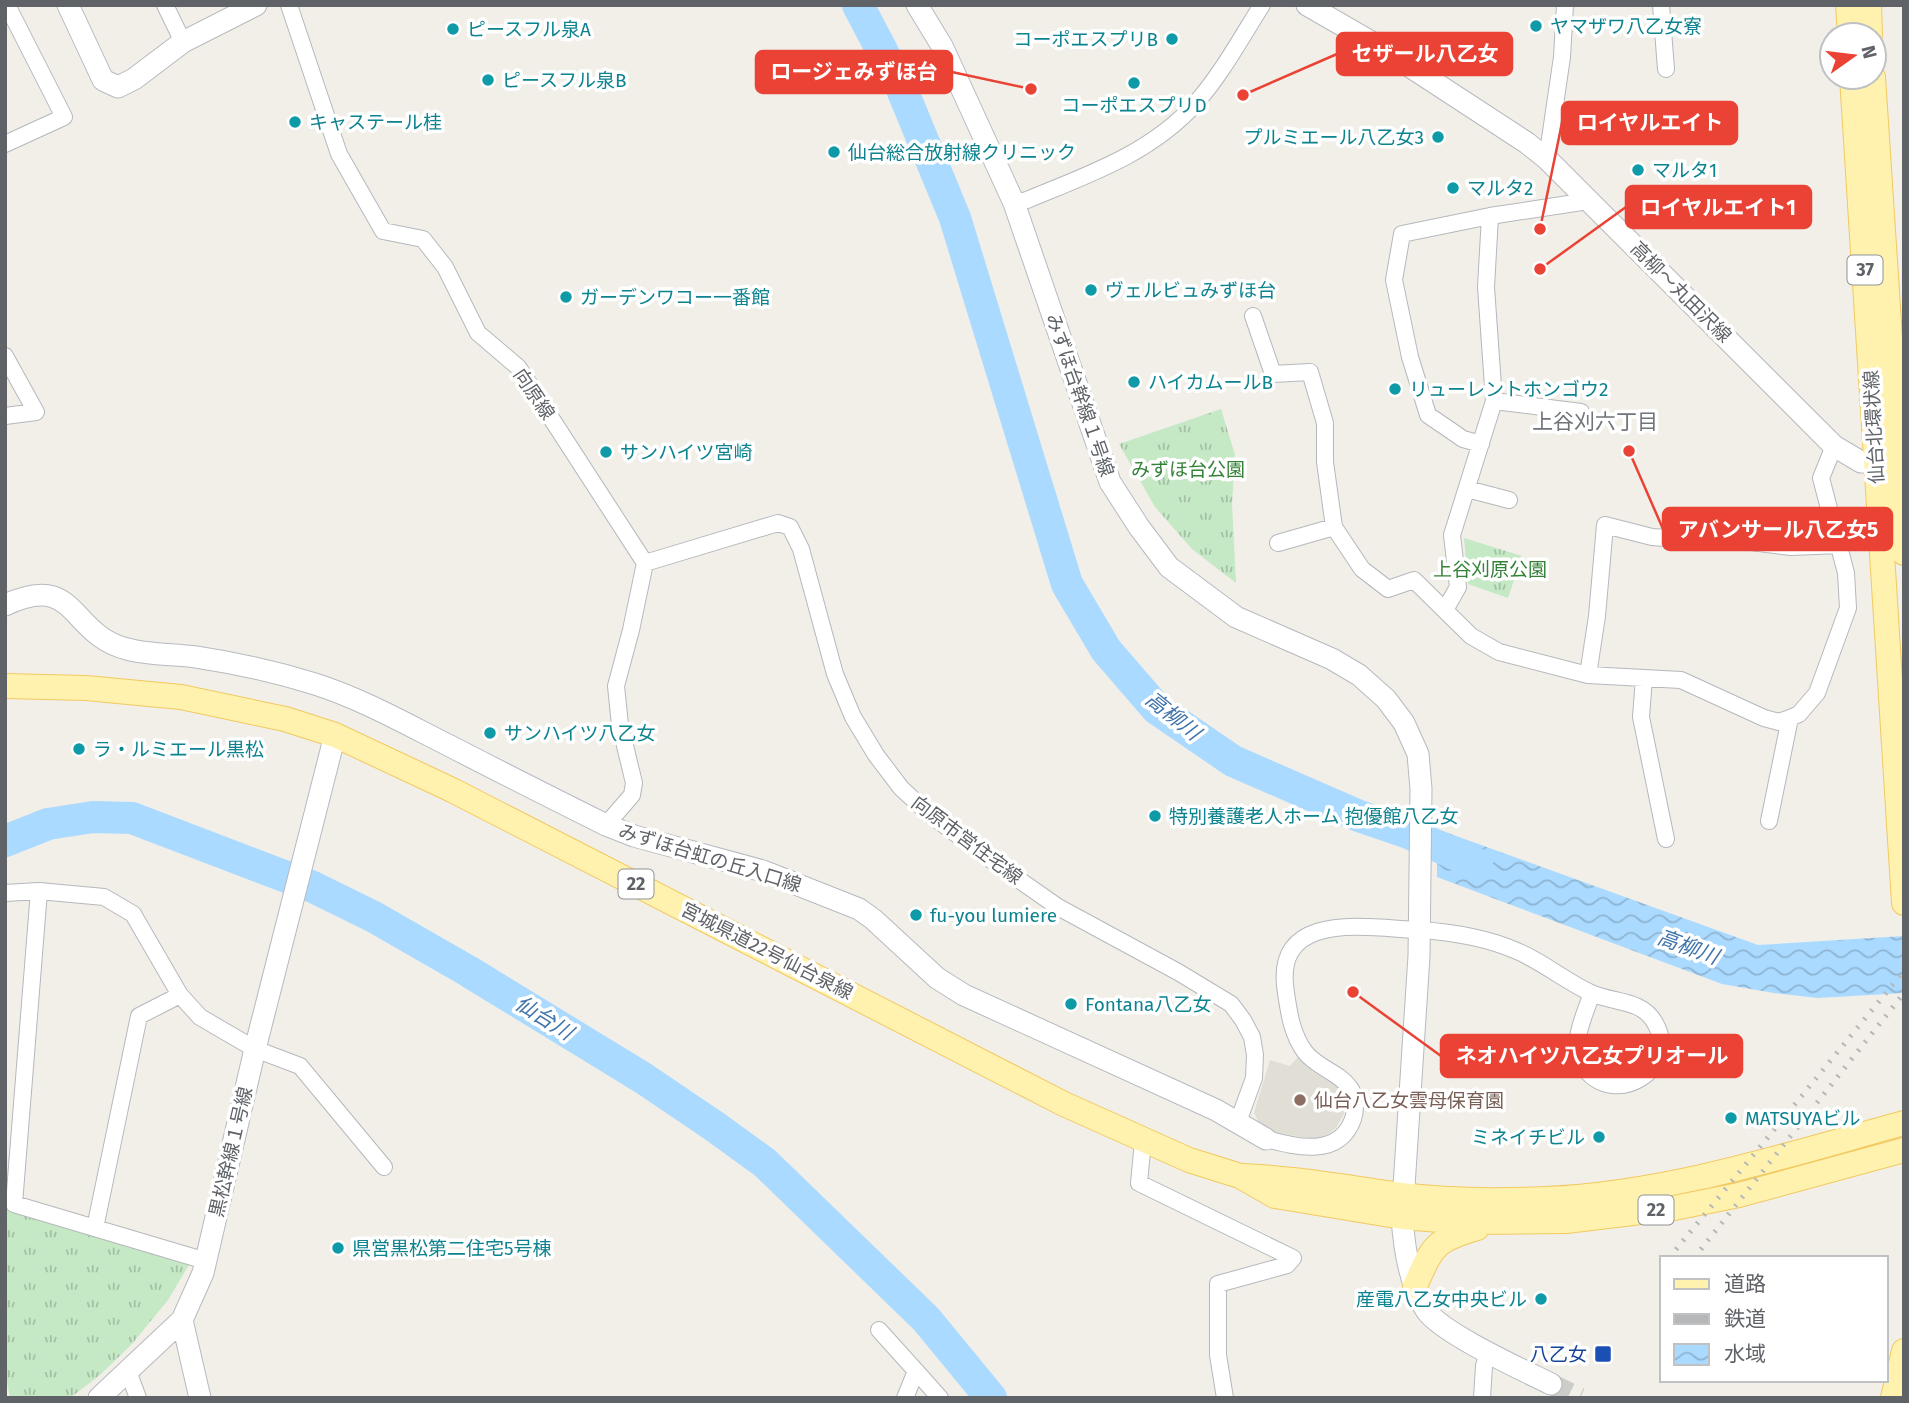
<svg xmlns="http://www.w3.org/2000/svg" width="1909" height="1403" font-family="'Fira Sans','Noto Sans JP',sans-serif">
<defs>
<pattern id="grass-tufts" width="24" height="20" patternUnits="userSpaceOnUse" patternTransform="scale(1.75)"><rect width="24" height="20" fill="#c5e8c5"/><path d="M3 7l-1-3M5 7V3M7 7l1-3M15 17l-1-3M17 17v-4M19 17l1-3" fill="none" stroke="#a3c0a4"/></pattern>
<pattern id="water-waves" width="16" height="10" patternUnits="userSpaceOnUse" patternTransform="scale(1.75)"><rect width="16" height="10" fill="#aadaff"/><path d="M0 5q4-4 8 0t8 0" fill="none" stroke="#8eb4d2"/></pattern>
</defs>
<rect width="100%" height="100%" fill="#f1efe8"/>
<path fill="#e1ded6" d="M1299 1056 1313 1072 1336 1085 1342 1095 1344 1114 1336 1128 1325 1137 1315 1139 1278 1133 1260 1125 1254 1113 1270 1060 1290 1066Z"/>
<path fill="url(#grass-tufts)" d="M1221 409 1235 455 1232 504 1236 583 1192 549 1155 507 1119 444Z
M1464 538 1522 556 1508 598 1468 584Z
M5 1208 190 1263 168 1300 132 1344 100 1375 70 1398H10L5 1371Z"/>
<path fill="url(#water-waves)" d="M1437 829 1758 945 1904 936V993L1818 998 1774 993 1722 984 1437 877Z"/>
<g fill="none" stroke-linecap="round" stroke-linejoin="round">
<path stroke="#aadaff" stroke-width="32" d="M858 5 901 87 955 218 1067 584 1106 650 1157 709 1233 761 1359 816 1406 832 1477 864
M5 841 48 824 93 817 132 818 313 887 374 917 468 971 643 1078 714 1126 765 1163 926 1319 991 1398"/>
<path stroke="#ccccc8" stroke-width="21" stroke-dasharray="21 10" stroke-linecap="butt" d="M1551 1384 1580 1398"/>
<g stroke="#b5b8bc" stroke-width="18">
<path id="street" d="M165 5 183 42
M289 5 339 154 383 231 423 239 445 267 478 333 518 367 645 563 631 630 616 686 620 725 634 783 632 795 606 825
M1661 5 1666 69
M5 144 64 117 7 5
M1547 159 1562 57 1565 5
M1014 203 1027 200C1087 175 1150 154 1195 104 1221 75 1241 38 1262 5
M1253 316 1273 374 1310 372 1325 423V462L1334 527 1362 569 1388 589 1414 580 1471 636 1499 652 1588 675 1681 680 1764 718 1779 722 1790 718 1799 714 1817 693 1848 608 1846 573 1821 478 1834 446
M5 356 36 412 5 416
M1494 401 1581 412
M1481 444 1463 439 1428 415 1410 357 1394 280 1402 234 1490 216 1588 201
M1467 489 1509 500
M1278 543 1334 527
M645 563 778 523 790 527 801 549 835 674 853 717 876 755 901 788 928 813 1005 870 1058 907 1178 972 1231 1004 1243 1020 1252 1037 1255 1055 1254 1078 1238 1122
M1445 610 1458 587 1452 535 1494 401 1486 287 1490 216
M1588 675 1597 616 1605 525 1652 537 1719 542H1751L1791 547 1840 545
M1644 678 1641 717 1666 839
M1769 821 1790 718
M39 891 14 1204 206 1261
M5 893 39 891 104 897 133 914 180 995 200 1017 255 1049 300 1066 384 1167
M1266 1139C1297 1147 1339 1158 1353 1119 1356 1110 1356 1096 1350 1088 1339 1072 1317 1068 1305 1052 1292 1035 1289 1013 1286 993 1272 909 1367 928 1419 930 1452 932 1487 938 1517 951 1543 962 1565 981 1591 993 1613 1003 1642 999 1655 1023 1681 1068 1616 1109 1585 1069 1568 1046 1584 1017 1592 993
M1143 1141 1139 1183 1293 1258 1287 1265 1218 1284V1355L1225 1398
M95 1228 139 1016 180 995
M879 1330 916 1371
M128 1371 138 1398
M905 1398 916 1371 940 1398
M1482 1398 1484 1366 1488 1352"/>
</g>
<g stroke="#b6babf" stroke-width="23">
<path id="secondary" d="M68 5 103 80 118 87 134 79 183 42 256 5
M917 5 942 46 1014 203 1110 482 1139 527 1169 567 1236 617 1332 659 1359 675 1386 699 1404 723 1418 754 1421 789 1419 956 1402 1217C1404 1247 1409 1284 1426 1310 1441 1333 1523 1370 1551 1384
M1307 5 1380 47 1527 143 1547 159 1834 446 1861 462 1892 463
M5 605C78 571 68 634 127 649 149 655 173 654 196 657 236 663 276 672 315 684 362 699 406 724 450 746 502 773 554 799 606 825L634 836 763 871 859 909 873 919 937 978 964 995 1216 1110 1266 1139
M99 1398 182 1320
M200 1398 182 1320 203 1273 255 1049 335 735"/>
</g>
<g stroke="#f2c960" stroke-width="26">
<path id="primary" d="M1848 5 1850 35
M1869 5 1870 35
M1852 77 1904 903
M1873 77 1904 553
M5 686 86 688 181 697 285 719 335 735 452 790 1064 1104 1189 1160 1240 1176 1275 1196 1402 1217 1465 1222 1566 1221 1674 1208 1739 1195 1904 1150
M1243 1176C1296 1178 1348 1188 1401 1195 1448 1201 1498 1201 1545 1199 1667 1194 1787 1155 1904 1123
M1415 1286C1433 1246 1433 1241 1477 1228
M1893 1398 1904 1351"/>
</g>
<use href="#street" stroke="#fff" stroke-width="16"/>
<use href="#secondary" stroke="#fff" stroke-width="21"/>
<use href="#primary" stroke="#fff2af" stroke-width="24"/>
<path stroke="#b6b7b8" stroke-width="5" stroke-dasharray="2 9" stroke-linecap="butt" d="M1669 1258 1904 971
M1694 1258 1904 993"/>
</g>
<g fill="#0f9aa8" stroke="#fff" stroke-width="2.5">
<circle cx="1536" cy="26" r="7"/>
<circle cx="453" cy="29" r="7"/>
<circle cx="1172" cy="39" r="7"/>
<circle cx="488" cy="80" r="7"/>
<circle cx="1134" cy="83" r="7"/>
<circle cx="295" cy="122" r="7"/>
<circle cx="1438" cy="137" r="7"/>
<circle cx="834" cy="152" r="7"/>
<circle cx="1638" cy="170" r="7"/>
<circle cx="1453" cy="188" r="7"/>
<circle cx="1091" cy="290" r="7"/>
<circle cx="566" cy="297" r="7"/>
<circle cx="1134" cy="382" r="7"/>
<circle cx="1395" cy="389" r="7"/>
<circle cx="606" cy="452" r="7"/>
<circle cx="490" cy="733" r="7"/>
<circle cx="79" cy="749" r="7"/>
<circle cx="1155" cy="816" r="7"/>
<circle cx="916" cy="915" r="7"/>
<circle cx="1071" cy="1004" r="7"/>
<circle cx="1731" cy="1118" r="7"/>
<circle cx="1599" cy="1137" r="7"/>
<circle cx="338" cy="1248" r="7"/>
<circle cx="1541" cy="1299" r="7"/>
</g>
<circle fill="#8d6e63" stroke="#fff" stroke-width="2.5" cx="1300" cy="1100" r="7"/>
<rect fill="#1a4fb4" stroke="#fff" stroke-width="2.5" x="1594" y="1345" width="18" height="18" rx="3.5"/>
<g text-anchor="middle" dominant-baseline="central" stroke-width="7" stroke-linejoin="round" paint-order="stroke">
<g fill="#fff" stroke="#8f9295" stroke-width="2">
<rect x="1847.5" y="255.5" width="35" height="29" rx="5"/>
<rect x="618.5" y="869.5" width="35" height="29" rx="5"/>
<rect x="1638.5" y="1195.5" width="35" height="29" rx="5"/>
</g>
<g font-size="18" font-weight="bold" fill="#5f6368">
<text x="1865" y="270">37</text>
<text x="636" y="884">22</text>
<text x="1656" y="1210">22</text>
</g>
<g font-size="19" fill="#0d838f" stroke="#fff" text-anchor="start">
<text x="1550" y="26">ヤマザワ八乙女寮</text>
<text x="467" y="29">ピースフル泉A</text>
<text x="1158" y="39" text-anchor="end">コーポエスプリB</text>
<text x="502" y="80">ピースフル泉B</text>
<text x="1134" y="105" text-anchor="middle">コーポエスプリD</text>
<text x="309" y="122">キャステール桂</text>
<text x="1424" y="137" text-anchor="end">プルミエール八乙女3</text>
<text x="848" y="152">仙台総合放射線クリニック</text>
<text x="1652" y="170">マルタ1</text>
<text x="1467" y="188">マルタ2</text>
<text x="1105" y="290">ヴェルビュみずほ台</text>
<text x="580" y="297">ガーデンワコー一番館</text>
<text x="1148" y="382">ハイカムールB</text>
<text x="1409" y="389">リューレントホンゴウ2</text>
<text x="620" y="452">サンハイツ宮崎</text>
<text x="504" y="733">サンハイツ八乙女</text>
<text x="93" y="749">ラ・ルミエール黒松</text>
<text x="1169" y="816">特別養護老人ホーム 抱優館八乙女</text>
<text x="930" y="915">fu-you lumiere</text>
<text x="1085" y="1004">Fontana八乙女</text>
<text x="1745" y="1118">MATSUYAビル</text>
<text x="1585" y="1137" text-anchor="end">ミネイチビル</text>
<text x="352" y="1248">県営黒松第二住宅5号棟</text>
<text x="1527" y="1299" text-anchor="end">産電八乙女中央ビル</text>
</g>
<g font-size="19" fill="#5f6368" stroke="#fff">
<text transform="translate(1681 292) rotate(45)">高柳～丸田沢線</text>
<text transform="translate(534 394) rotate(56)">向原線</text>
<text transform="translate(1080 395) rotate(71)">みずほ台幹線１号線</text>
<text transform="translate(1874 427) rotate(-93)">仙台北環状線</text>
<text transform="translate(967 840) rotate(37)">向原市営住宅線</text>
<text transform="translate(710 858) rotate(17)">みずほ台虹の丘入口線</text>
<text transform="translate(767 951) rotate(27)">宮城県道22号仙台泉線</text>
<text transform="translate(231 1152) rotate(-77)">黒松幹線１号線</text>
</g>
<g font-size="19" fill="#348238" stroke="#fff">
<text x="1188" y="469">みずほ台公園</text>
<text x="1490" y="569">上谷刈原公園</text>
</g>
<g font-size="19" fill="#785e54" stroke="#fff" text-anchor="start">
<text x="1314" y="1100">仙台八乙女雲母保育園</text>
</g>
<g font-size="19" fill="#164399" stroke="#fff" text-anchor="end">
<text x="1587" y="1354">八乙女</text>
</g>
<g font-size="21" fill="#70757a" stroke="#fff">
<text x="1595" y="422">上谷刈六丁目</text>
</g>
<g font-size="21" font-style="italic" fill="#4174aa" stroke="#fff">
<text transform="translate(1173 716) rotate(39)">高柳川</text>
<text transform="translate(1688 947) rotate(20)">高柳川</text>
<text transform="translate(544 1018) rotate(32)">仙台川</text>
</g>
</g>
<path fill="none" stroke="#ea4335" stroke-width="2.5" d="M1243 95L1337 54M1031 89L952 72M1540 229L1562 123M1540 269L1626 207M1629 451L1663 529M1353 992L1441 1056"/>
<g fill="#ea4335" stroke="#fff" stroke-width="2.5">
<circle cx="1243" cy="95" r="7"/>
<circle cx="1031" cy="89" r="7"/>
<circle cx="1540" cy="229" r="7"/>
<circle cx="1540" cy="269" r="7"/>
<circle cx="1629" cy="451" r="7"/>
<circle cx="1353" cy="992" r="7"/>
</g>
<g fill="#ea4335" stroke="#ea4335" stroke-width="2.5">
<rect x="1337" y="33" width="175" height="42" rx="7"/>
<rect x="756" y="51" width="196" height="42" rx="7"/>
<rect x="1562" y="102" width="175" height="42" rx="7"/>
<rect x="1626" y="186" width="185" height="42" rx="7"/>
<rect x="1663" y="508" width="229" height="42" rx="7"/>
<rect x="1441" y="1035" width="301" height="42" rx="7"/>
</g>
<g font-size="21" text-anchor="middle" font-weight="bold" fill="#fff">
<text x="1425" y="61">セザール八乙女</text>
<text x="854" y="79">ロージェみずほ台</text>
<text x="1650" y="130">ロイヤルエイト</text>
<text x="1718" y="215">ロイヤルエイト1</text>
<text x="1778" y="537">アバンサール八乙女5</text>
<text x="1592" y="1063">ネオハイツ八乙女プリオール</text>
</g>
<rect width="1909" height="1403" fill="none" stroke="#5f6368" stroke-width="14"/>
<rect x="1660" y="1256" width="228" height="126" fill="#ffffff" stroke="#bfc1c3" stroke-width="2"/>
<rect x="1674" y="1279" width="35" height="10" fill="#fff2af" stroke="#bfc1c3" stroke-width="2"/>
<text x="1724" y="1291" font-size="21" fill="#5f6368">道路</text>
<rect x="1674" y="1314" width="35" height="10" fill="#b6b7b8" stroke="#bfc1c3" stroke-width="2"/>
<text x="1724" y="1326" font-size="21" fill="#5f6368">鉄道</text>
<rect x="1674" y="1344" width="35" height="21" fill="url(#water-waves)" stroke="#bfc1c3" stroke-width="2"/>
<text x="1724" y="1361" font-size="21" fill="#5f6368">水域</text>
<g transform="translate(1853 56) rotate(76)"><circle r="33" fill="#ffffff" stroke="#bfc1c3" stroke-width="2"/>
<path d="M0-5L12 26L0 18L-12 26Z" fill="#ea4335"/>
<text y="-10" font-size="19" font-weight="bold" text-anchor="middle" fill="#5f6368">N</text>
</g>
</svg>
